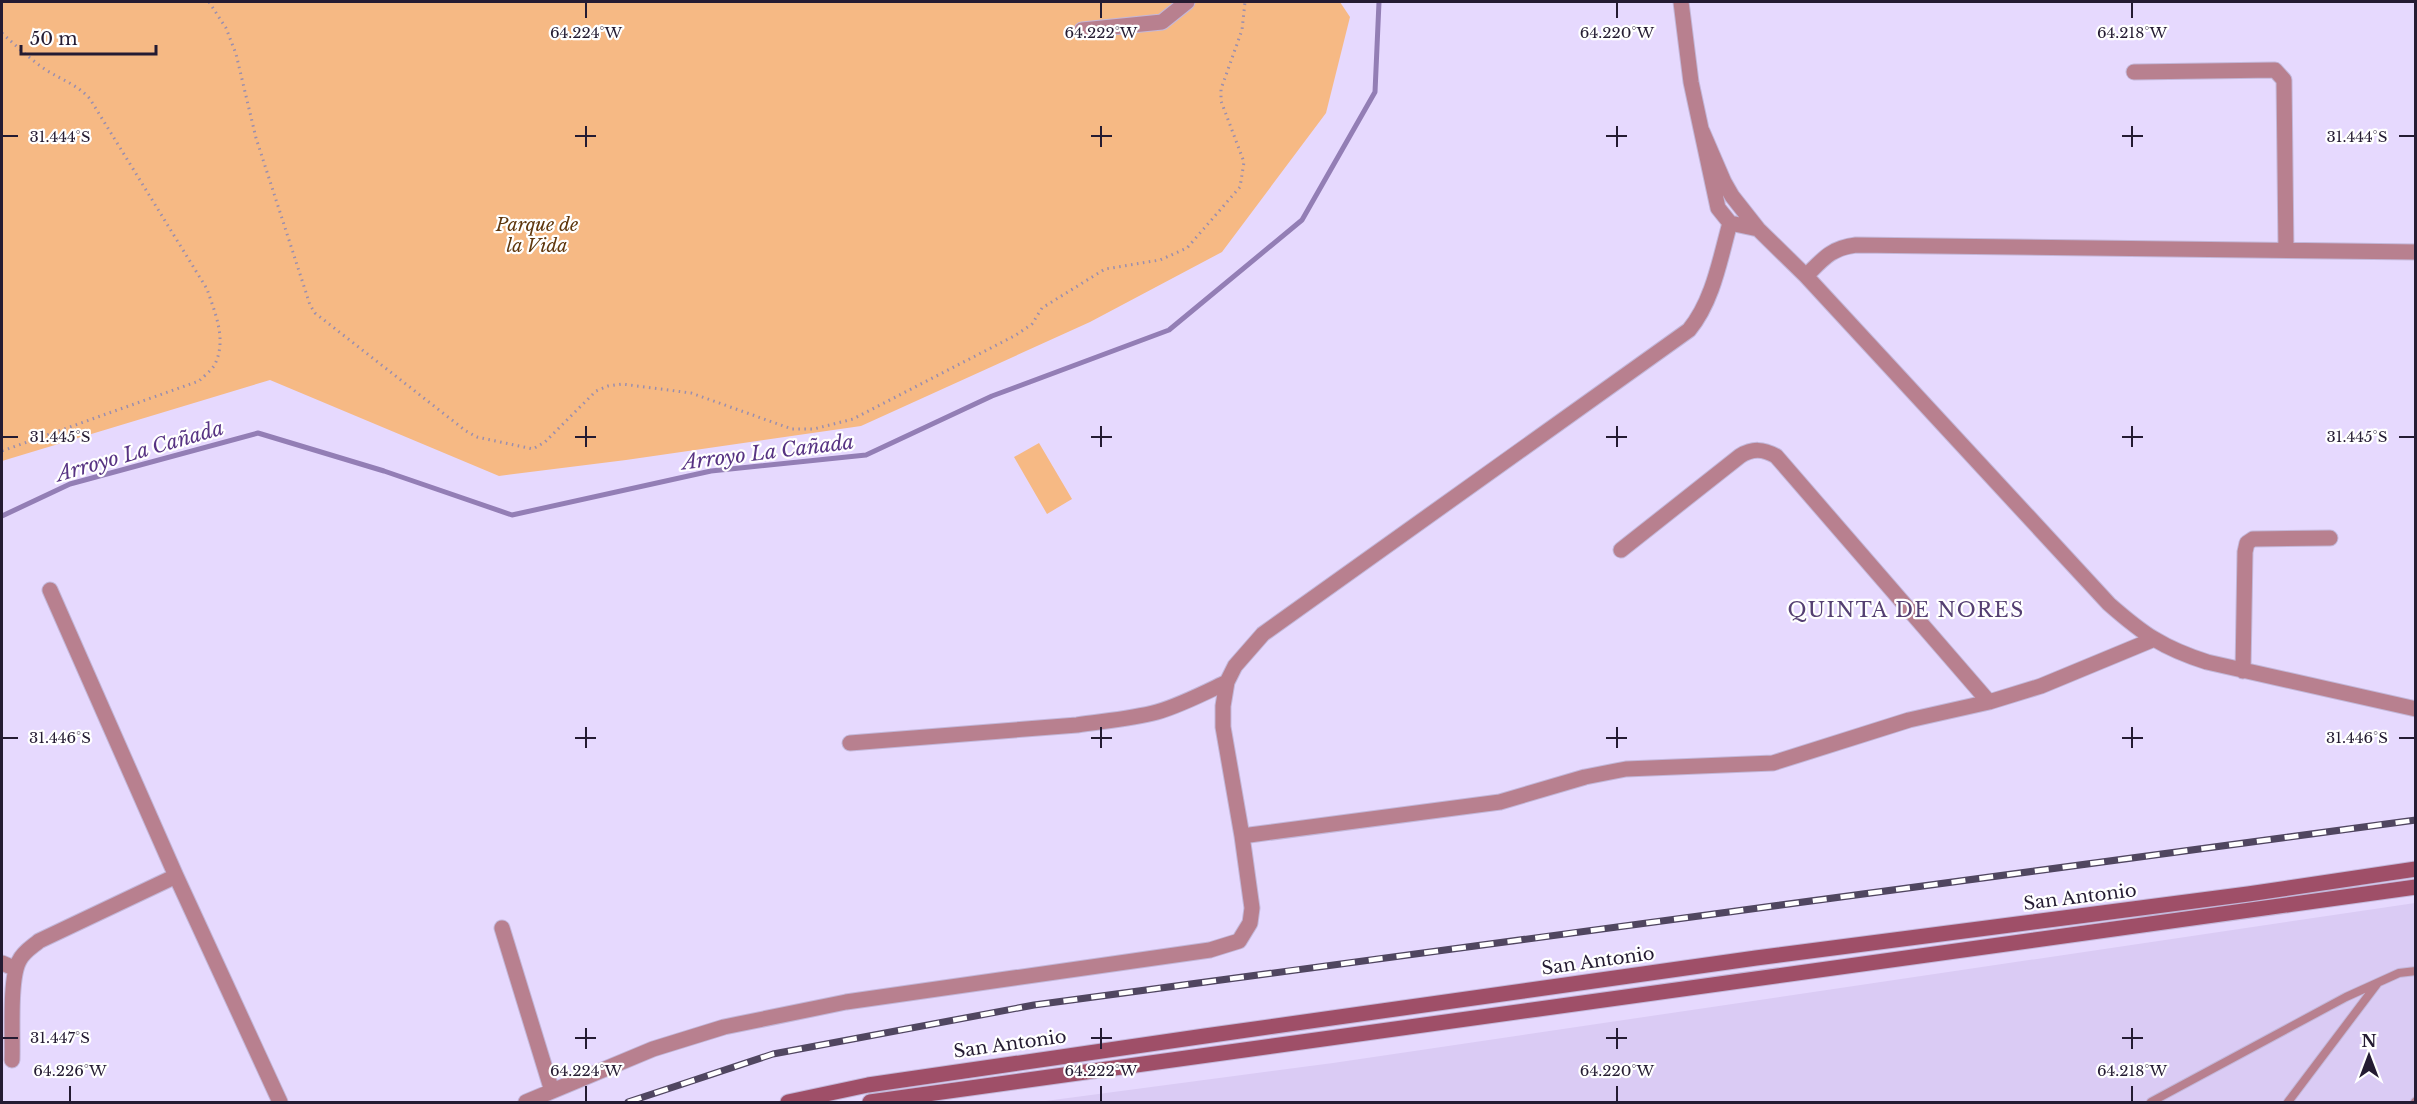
<svg xmlns="http://www.w3.org/2000/svg" width="2417" height="1104" font-family="'Libre Baskerville',serif">
<rect width="100%" height="100%" fill="#e6d9fe"/>
<path fill="#dacbf4" d="M2415 903V1102H1038L1333 1063Z"/>
<path fill="#f6b984" d="M2 2H1340L1350 17 1326 113 1222 252 1090 322 861 426 626 460 499 476 270 380 2 461Z
M1039 443 1072 499 1047 514 1014 457Z"/>
<g fill="none" stroke-linecap="round" stroke-linejoin="round">
<path stroke="#937eb5" stroke-width="5" d="M2 516 70 484 258 433 384 471 512 515 711 471 866 455 992 396 1169 330 1302 220 1375 92 1379 2"/>
<g stroke="#c3b7d9" stroke-width="10">
<path id="lane" d="M2151 1102 2346 997 2399 973 2416 971
M2288 1102 2377 984
M2415 1102 2416 1101"/>
</g>
<g stroke="#c3b7d9" stroke-width="17">
<path id="street" d="M1681 2 1691 82 1718 208 1730 223 1758 229
M1082 30 1162 22 1187 2
M2134 72 2275 70 2284 80 2286 250
M1702 131 1724 182 1732 196 1758 229 1806 276 2109 604C2143 634 2163 648 2207 662L2416 709
M1806 276C1823 259 1831 248 1856 245L2416 252
M1621 550 1740 456C1753 448 1763 449 1776 456L1989 702
M50 590 176 876 280 1102
M2243 671 2245 552 2247 543 2253 539 2330 538
M850 743 1077 725C1103 721 1131 719 1157 712 1181 705 1204 693 1227 682
M1242 836 1500 802 1585 777 1626 769 1773 763 1909 720 1989 702 2041 686 2152 640
M502 928 552 1091
M2 963 16 969
M12 1060C13 1037 9 980 19 961 23 952 32 947 39 941L176 876
M526 1102 653 1049 724 1027 846 1002 1210 950 1239 941 1250 923 1252 908 1242 836 1223 727V706L1227 682 1235 666 1263 634 1689 330C1713 301 1720 259 1730 223"/>
</g>
<g stroke="#c3b7d9" stroke-width="17">
<path id="secondary" d="M788 1102 868 1085 1205 1036 1756 958 2248 894 2416 869
M870 1102 2416 887"/>
</g>
<path stroke="#9a8eae" stroke-width="3" stroke-dasharray="1.5 4.5" stroke-linecap="butt" d="M209 2 226 28 236 54 256 138 310 305 315 313 466 431 477 437 533 449 545 442 596 391 608 386 622 384 691 393 792 429H814L853 419 1016 335 1032 324 1042 308 1105 269 1160 260 1187 248 1240 187 1244 162 1221 101V89L1242 30 1245 2
M2 33C16 46 30 59 46 70 62 80 78 85 90 99L207 289C215 313 227 339 215 364 212 370 204 376 199 381L2 451"/>
<use href="#lane" stroke="#b8808f" stroke-width="8"/>
<use href="#street" stroke="#b8808f" stroke-width="15"/>
<use href="#secondary" stroke="#9f4f68" stroke-width="15"/>
<g stroke="#504660" stroke-width="7">
<path id="rail" d="M628 1102 773 1054 1034 1005 2416 820"/>
</g>
<use href="#rail" stroke="#fff" stroke-width="4.5" stroke-dasharray="14" stroke-linecap="butt"/>
</g>
<path fill="none" stroke="#241b32" stroke-width="2" d="M586 3V18M1101 3V18M1617 3V18M2132 3V18M586 126V147M1101 126V147M1617 126V147M2132 126V147M3 136H18M575 136H596M1091 136H1112M1606 136H1627M2122 136H2143M2399 136H2414M586 426V447M1101 426V447M1617 426V447M2132 426V447M3 437H18M575 437H596M1091 437H1112M1606 437H1627M2122 437H2143M2399 437H2414M586 727V748M1101 727V748M1617 727V748M2132 727V748M3 738H18M575 738H596M1091 738H1112M1606 738H1627M2122 738H2143M2399 738H2414M586 1028V1049M1101 1028V1049M1617 1028V1049M2132 1028V1049M3 1038H18M575 1038H596M1091 1038H1112M1606 1038H1627M2122 1038H2143M70 1086V1101M586 1086V1101M1101 1086V1101M1617 1086V1101M2132 1086V1101"/>
<g text-anchor="middle" dominant-baseline="central" stroke-width="4.5" stroke-linejoin="round" paint-order="stroke">
<g font-size="18" font-style="italic" fill="#5f370d" stroke="#fff">
<text x="537" y="225">Parque de<tspan x="537" dy="21">la Vida</tspan></text>
</g>
<g font-size="18" fill="#241b32" stroke="#fff">
<text transform="translate(2080 897) rotate(-7)">San Antonio</text>
<text transform="translate(1598 961) rotate(-8)">San Antonio</text>
<text transform="translate(1010 1044) rotate(-8)">San Antonio</text>
</g>
<g font-size="20" font-style="italic" fill="#573383" stroke="#fff">
<text transform="translate(140 451) rotate(-16)">Arroyo La Cañada</text>
<text transform="translate(768 452) rotate(-7)">Arroyo La Cañada</text>
</g>
<g font-size="20" letter-spacing="1.5" fill="#543f72" stroke="#fff">
<text x="1906" y="610">QUINTA DE NORES</text>
</g>
</g>
<g font-size="15" text-anchor="middle" fill="#241b32" stroke="#fff" stroke-width="4.5" stroke-linejoin="round" paint-order="stroke">
<text x="586" y="38">64.224°W</text>
<text x="1101" y="38">64.222°W</text>
<text x="1617" y="38">64.220°W</text>
<text x="2132" y="38">64.218°W</text>
<text x="60" y="142">31.444°S</text>
<text x="2357" y="142">31.444°S</text>
<text x="60" y="442">31.445°S</text>
<text x="2357" y="442">31.445°S</text>
<text x="60" y="743">31.446°S</text>
<text x="2357" y="743">31.446°S</text>
<text x="60" y="1043">31.447°S</text>
<text x="70" y="1076">64.226°W</text>
<text x="586" y="1076">64.224°W</text>
<text x="1101" y="1076">64.222°W</text>
<text x="1617" y="1076">64.220°W</text>
<text x="2132" y="1076">64.218°W</text>
</g>
<rect width="2417" height="1104" fill="none" stroke="#241b32" stroke-width="6"/>
<g transform="translate(2369 1056)" stroke="#ffffff" stroke-width="4.5" paint-order="stroke">
<path d="M0-4.5L10 22L0 15L-10 22Z" fill="#241b32"/>
<text y="-9" font-size="16" font-weight="bold" text-anchor="middle" fill="#241b32">N</text>
</g>
<path d="M21 45v9h135v-9" fill="none" stroke="#241b32" stroke-width="3"/>
<text x="30" y="45" font-size="18" fill="#241b32" stroke="#ffffff" stroke-width="4.5" paint-order="stroke">50 m</text>
</svg>
